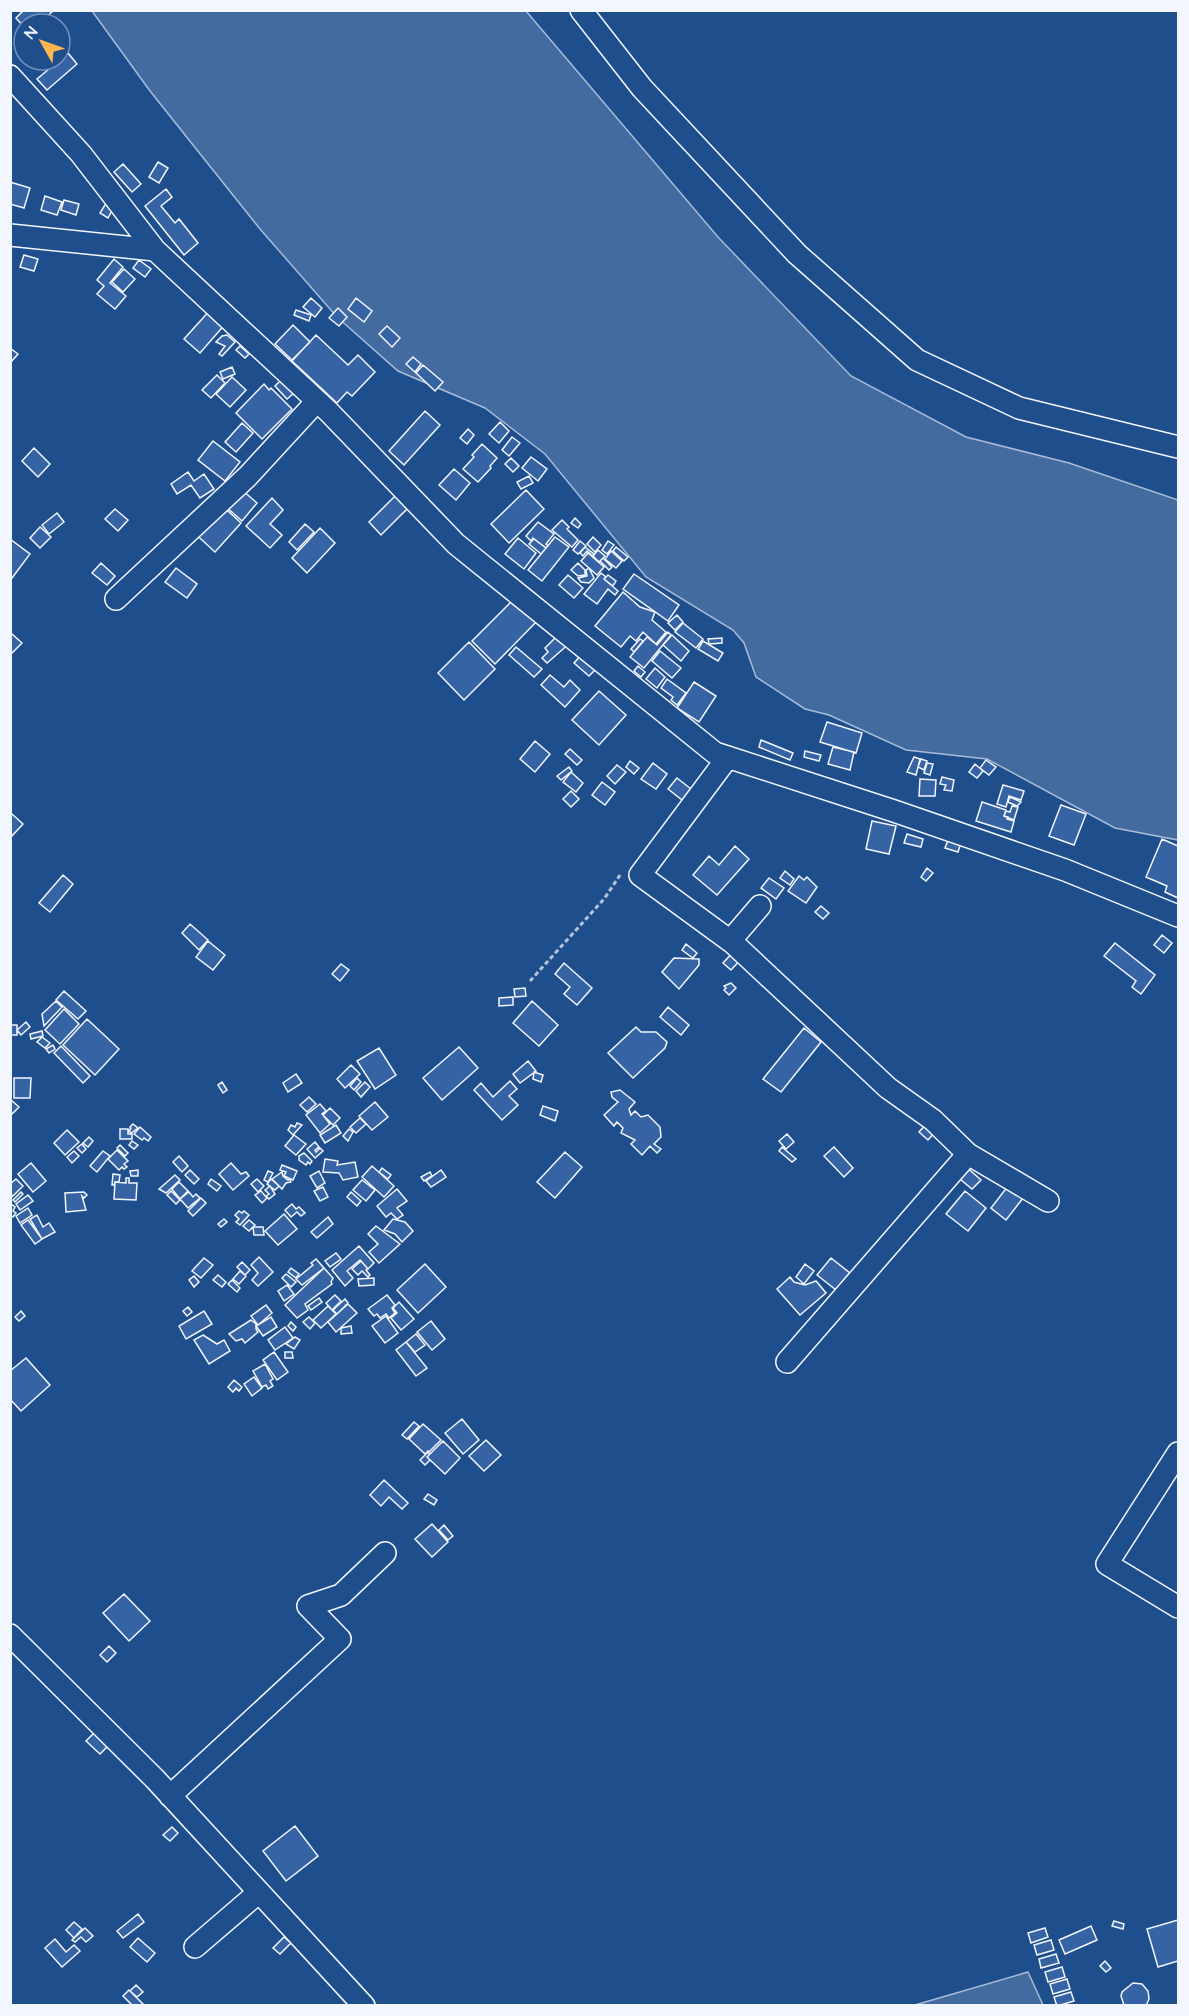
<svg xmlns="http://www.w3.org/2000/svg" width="1189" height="2016" font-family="Quicksand,sans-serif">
<rect width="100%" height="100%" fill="#1f4e8c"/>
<path fill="#446ba0" stroke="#a8bbd7" stroke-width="1.5" d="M92 11H526L718 237 851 376 966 437 1069 463 1178 500V840L1115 828 987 759 906 750 829 715 805 709 756 677 744 643 733 630 646 577 545 454 485 408 398 371 337 317 260 229 150 91Z
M1028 1972 1043 2005H915Z"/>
<path fill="#3563a3" stroke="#f2f6ff" stroke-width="1.5" d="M24 10H54L39 24H24V27L16 18Z
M68 53 77 64 47 90 37 79Z
M158 162 168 168 159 183 149 177Z
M123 164 141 184 132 192 114 172Z
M10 182 30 188 24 208 10 204Z
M166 189 172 197 161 206 175 223 179 219 198 243 184 255 145 206Z
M45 196 62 202 57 215 41 210Z
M64 200 79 204 76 215 61 210Z
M108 200 115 205 108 218 100 213Z
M24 255 38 259 34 271 20 267Z
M114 259 123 267 110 283 126 296 115 309 97 294 104 286 97 280Z
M139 260 151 269 145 277 133 268Z
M124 269 135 279 123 292 112 282Z
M311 298 322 308 315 317 303 307Z
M356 298 372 311 364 322 348 309Z
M212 308 227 322 200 353 184 339Z
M338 308 347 317 339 326 329 318Z
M296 310 311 315 309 321 294 315Z
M293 325 310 342 292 360 275 344Z
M387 326 400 338 392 347 379 334Z
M227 335 235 342 222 356 219 354 225 346 216 342 222 336Z
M316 335 348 365 358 355 375 372 352 396 347 392 337 403 292 361Z
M240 346 249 354 245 358 236 350Z
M10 348 18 354 10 363Z
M413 357 421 364 415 372 406 364Z
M423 365 443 382 435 391 416 373Z
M232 367 235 374 223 379 220 372Z
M217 375 225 383 211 398 202 390Z
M232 377 246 390 230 407 216 394Z
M281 380 294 393 287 399 275 386Z
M264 384 269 390 271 388 292 409 262 439 236 413Z
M425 411 440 425 404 465 389 451Z
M500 422 509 431 499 443 489 434Z
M242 423 253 433 236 452 225 442Z
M468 429 474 435 467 444 460 438Z
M512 437 520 443 509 456 502 450Z
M213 441 240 462 225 481 198 460Z
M482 444 497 458 490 466 491 468 478 482 463 469 474 457 472 455Z
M34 448 50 464 38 477 22 461Z
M531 457 547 469 538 481 522 468Z
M511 458 519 466 513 472 505 464Z
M454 469 470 483 456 500 439 485Z
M188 472 194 481 204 474 214 489 200 498 191 485 177 494 171 484Z
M529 476 533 483 521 489 517 482Z
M233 482 257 503 242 521 217 499Z
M526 490 544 509 509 543 491 524Z
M397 494 409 507 381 535 369 522Z
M272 498 283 510 270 524 282 535 270 548 246 526Z
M215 499 241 523 215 552 189 528Z
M115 509 128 520 118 531 105 519Z
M57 513 64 522 49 534 42 525Z
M575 518 581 524 578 528 571 523Z
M562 520 569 527 567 529 578 540 572 547 552 530Z
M538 522 554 534 546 544 548 546 546 548 533 538 531 541 526 536Z
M305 524 314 532 297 550 289 542Z
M40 527 51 537 40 548 30 538Z
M320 528 335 543 307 573 292 558Z
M555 537 569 547 542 581 528 570Z
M593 537 601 545 595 552 587 544Z
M518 538 536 553 524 569 505 554Z
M10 539 30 554 12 578 10 576Z
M534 539 546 548 541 554 529 544Z
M580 541 586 546 578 554 573 550Z
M608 541 614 545 607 554 602 550Z
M585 547 594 554 593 556 587 551 583 556 580 553Z
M616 547 628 557 624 561 613 551Z
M598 550 605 556 599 562 593 556Z
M611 551 622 561 616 568 605 559Z
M588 553 604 567 597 575 581 561Z
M603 558 612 567 609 570 600 561Z
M101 563 115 576 107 585 92 573Z
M578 563 585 570V575L578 576 571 570Z
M176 568 197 584 187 598 165 582Z
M589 568 594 578 589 583 581 582 578 578 587 576 586 570Z
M601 573 606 577 604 579 618 591 615 595 608 589 597 604 584 594Z
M634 574 679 605 668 621 623 589Z
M568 575 583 588 574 598 559 585Z
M608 575 616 581 613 586 604 579Z
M623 592 640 607 655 612 652 620 666 632 656 644 643 632 636 641 630 636 621 647 595 626Z
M516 597 539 619 495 664 472 641Z
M677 615 683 622 675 630 668 623Z
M683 623 703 639 696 648 675 632Z
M561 632 571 642 547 663 542 658 548 652 545 648Z
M668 632 671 635 644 668 630 657 647 637 657 645Z
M12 634 22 643 10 655V636Z
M672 635 689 651 681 661 663 645Z
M722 638V643L709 644 708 639Z
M640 639 643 641 634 652 631 649Z
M703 641 723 653 718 661 698 649Z
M469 642 495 669 464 700 438 673Z
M516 647 542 669 534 677 509 655Z
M660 651 681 668 672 678 652 661Z
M583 653 598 667 589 676 574 663Z
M638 666 645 672 641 677 634 671Z
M655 668 665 677 657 688 646 679Z
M550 675 564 687 570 680 580 690 565 707 541 685Z
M667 679 686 693 677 705 671 700 673 697 661 688Z
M694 682 716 696 699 722 677 708Z
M599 691 626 715 599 745 572 720Z
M827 722 862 733 856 753 820 742Z
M761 740 793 753 790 760 759 747Z
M535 741 550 754 535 772 520 759Z
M833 747 854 752 850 770 828 764Z
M570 749 582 760 577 765 565 754Z
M805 751 821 755 819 761 804 757Z
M914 757 920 759 916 775 907 772Z
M921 759 927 761 924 770 918 767Z
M986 760 996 767 989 775 980 768Z
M630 761 639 768 634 774 626 767Z
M653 763 667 774 656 789 641 779Z
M927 763 933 764 930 775 924 773Z
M975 764 983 771 977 778 969 772Z
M617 765 626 772 615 784 607 776Z
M569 767 572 771 561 780 557 776Z
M571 772 583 783 576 792 563 782Z
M942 777 954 780 952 791 944 790 946 785 940 784Z
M677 778 691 789 682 800 668 789Z
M920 779 936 780 935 796H919Z
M602 782 615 792 605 805 592 795Z
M1003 785 1024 791 1021 800 1009 796 1006 807 997 804Z
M571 791 579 799 571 807 563 799Z
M1010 797 1021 802 1017 806 1008 802Z
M982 802 1006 810 1004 816 1008 817 1007 819 1014 821 1011 832 976 821Z
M1061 805 1086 814 1074 845 1049 836Z
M1012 806 1018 807 1014 820 1004 816 1006 811 1010 812Z
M12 814 23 824 10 838V815Z
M872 821 896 826 889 854 866 849Z
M907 834 923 839 921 847 904 843Z
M950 835 962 839 958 852 945 848Z
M1162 839 1178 846V898L1165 892 1167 886 1146 877Z
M735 846 749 859 717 895 693 875 709 856 719 865Z
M927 868 933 873 926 881 921 877Z
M785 871 794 879 790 885 780 878Z
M63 875 73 884 50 912 39 903Z
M799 876 804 880 807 877 817 887 806 903 788 891Z
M769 878 784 888 776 899 761 888Z
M821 906 829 913 823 919 815 912Z
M190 924 208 940 199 950 182 933Z
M1162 935 1172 943 1164 953 1154 945Z
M208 941 225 955 213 970 196 957Z
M1115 943 1155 975 1141 994 1132 987 1136 981 1104 956Z
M686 944 697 953 693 958 682 950Z
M736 949 744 956 731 970 723 963Z
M674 958 699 959V965L679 989 662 972Z
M564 963 592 988 577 1005 564 994 570 987 555 974Z
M341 964 349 970 340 981 332 974Z
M731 983 736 988 729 995 724 990 726 988 724 986Z
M525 988 526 996 515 997 514 989Z
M64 991 86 1011 78 1019 56 1000Z
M513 997V1005L499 1006V998Z
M56 1001 62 1007 44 1026 42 1014Z
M532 1001 558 1025 539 1046 513 1023Z
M668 1007 689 1025 681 1035 660 1017Z
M64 1009 79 1024 60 1044 45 1030Z
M87 1019 119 1049 95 1075 63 1045Z
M26 1022 30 1027 21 1035 17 1030Z
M10 1025H17V1035H10Z
M636 1027 641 1032H656L667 1042 665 1048 633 1078 608 1053Z
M804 1028 821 1042 781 1092 763 1079Z
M42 1031 43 1036 31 1039 30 1034Z
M42 1037 50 1043 45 1048 37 1042Z
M53 1045 55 1049 49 1053 46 1049Z
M61 1046 90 1076 83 1083 54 1053Z
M459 1047 478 1068 442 1100 423 1078Z
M379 1048 396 1075 375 1089 357 1061Z
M528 1061 536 1071 520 1083 513 1074Z
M351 1065 360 1074 345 1088 337 1079Z
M534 1072 543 1075 541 1082 533 1079Z
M296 1074 302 1083 288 1092 283 1083Z
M14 1078H31L30 1098H14Z
M357 1078 361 1082 354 1090 350 1086Z
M510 1081 517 1089 509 1096 518 1105 502 1120 474 1090 481 1083 493 1097Z
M222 1082 227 1090 223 1093 218 1085Z
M365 1082 370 1087 361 1097 356 1091Z
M620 1090 635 1102 629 1109 631 1115 635 1111 641 1117 648 1115 660 1127 661 1137 654 1144 661 1149 657 1153 650 1146 642 1155 631 1144 635 1140 621 1133 623 1128 617 1122 614 1126 604 1115 618 1102 612 1097 611 1092Z
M309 1097 316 1104 307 1112 300 1105Z
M10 1099 19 1107 10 1116Z
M375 1102 388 1117 372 1130 359 1116Z
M320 1104 326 1111 322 1114 330 1124 320 1133 306 1115Z
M543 1106 558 1111 555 1121 540 1115Z
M330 1108 340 1118 333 1125 323 1115Z
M360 1118 366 1124 356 1133 350 1127Z
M297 1123 302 1125 293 1135 288 1130 291 1125 295 1127Z
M927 1123 936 1131 928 1140 919 1132Z
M133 1124 138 1128 131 1133 129 1131 131 1128 130 1127Z
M336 1125 341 1133 325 1143 320 1135Z
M140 1127 151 1137 148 1141 144 1138 142 1140 134 1134Z
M120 1129H128V1134H132V1139H120Z
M349 1129 353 1132 348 1141 343 1136Z
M67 1130 79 1142 65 1155 54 1143Z
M787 1134 794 1142 786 1149 779 1141Z
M294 1135 306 1144 296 1155 285 1146Z
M89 1137 93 1141 88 1147 83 1143Z
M132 1141 138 1145 134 1149 129 1145Z
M315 1142 319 1147 315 1150 316 1152 320 1148 323 1151 315 1158 307 1149Z
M82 1144 86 1149 82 1153 77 1148Z
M120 1145 128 1153 125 1156 117 1148Z
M782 1147 796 1159 792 1162 779 1151Z
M834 1147 853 1168 844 1177 824 1156Z
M117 1150 128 1161 124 1164 127 1167 124 1169 122 1167 119 1170 108 1159Z
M74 1151 79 1156 72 1163 67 1157Z
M103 1151 110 1156 97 1172 90 1166Z
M565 1152 582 1167 555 1198 537 1182Z
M304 1153 312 1161 310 1164 308 1162 306 1165 299 1160V1156Z
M179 1156 188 1166 182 1172 173 1162Z
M325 1159 338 1161 337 1165 355 1162 358 1177 343 1180 339 1173 323 1172Z
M31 1163 46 1181 33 1192 18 1174Z
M231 1163 241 1174 246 1172 249 1176 233 1190 219 1174Z
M282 1165 297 1171 293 1180 284 1176 286 1172 280 1170Z
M964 1165 981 1180 972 1189 955 1175Z
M372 1166 394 1186 384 1197 362 1177Z
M382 1168 391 1175 388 1179 379 1172Z
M138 1170V1176H131L130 1171Z
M190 1170 199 1179 194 1184 185 1175Z
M441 1170 446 1177 431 1187 426 1181Z
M268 1171 273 1173 268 1182 264 1180Z
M319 1171 325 1183 317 1188 310 1176Z
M282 1172 283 1176 288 1180 290 1179 291 1182 286 1183 282 1189 272 1179Z
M430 1172 432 1176 424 1181 421 1177Z
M113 1174 120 1175 119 1182H115L114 1185H112Z
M175 1175 180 1180 166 1193 159 1189Z
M126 1178H129V1183H137L136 1200 114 1199 115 1182 126 1183Z
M16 1179 23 1186 12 1197 10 1184Z
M211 1179 221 1186 217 1191 208 1184Z
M257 1179 264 1186 258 1192 251 1184Z
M271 1179 279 1186 275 1190 267 1184Z
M362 1180 375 1190 366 1201 353 1190Z
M179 1182 188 1191 180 1199 172 1189Z
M270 1186 275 1194 269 1199 266 1196 269 1194 265 1190Z
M1008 1186 1023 1198 1006 1220 991 1208Z
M323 1187 328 1197 320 1201 314 1191Z
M397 1189 407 1201 397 1208 403 1215 397 1219 391 1213 386 1217 377 1206Z
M171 1191 180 1200 176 1204 167 1195Z
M261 1191 267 1198 262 1203 255 1195Z
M965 1191 986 1208 968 1231 946 1214Z
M21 1192 23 1194 15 1202 13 1200Z
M84 1192 87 1195 84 1198 82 1196 86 1210 66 1212 65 1193Z
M189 1192 193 1197 196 1194 200 1198 188 1208 180 1199Z
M351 1192 361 1201 357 1206 347 1197Z
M28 1195 33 1201 20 1210 16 1204Z
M201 1198 206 1203 193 1216 188 1211Z
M10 1203 15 1207 13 1211 16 1213 13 1217 10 1215Z
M292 1204 296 1209 299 1207 305 1213 301 1216 297 1212 291 1217 285 1210Z
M28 1208 32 1215 20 1223 16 1216Z
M239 1211 242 1213 244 1211 249 1215 240 1225 236 1222 239 1219 235 1215Z
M284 1214 297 1229 278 1245 265 1231Z
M37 1215 43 1227 49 1223 55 1232 42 1239 30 1219Z
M328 1217 333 1224 317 1238 311 1232Z
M224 1219 227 1222 221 1227 218 1224Z
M393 1219 405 1222 413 1231 402 1242 395 1234 384 1230Z
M28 1220 42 1239 35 1244 21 1225Z
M249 1220 255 1225 249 1231 243 1226Z
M376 1226 400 1244 379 1263 369 1252 378 1244 368 1234Z
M253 1227H263L264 1235H254Z
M359 1246 374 1263 368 1269 360 1260 347 1271 353 1278 345 1286 332 1270Z
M336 1253 341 1259 330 1267 325 1261Z
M259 1257 273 1272 258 1286 252 1280 258 1273 251 1265Z
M204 1258 213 1265 201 1278 192 1271Z
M831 1258 850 1273 836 1290 817 1275Z
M316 1259 324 1268 302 1285 296 1279 313 1265 311 1263Z
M361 1261 368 1269 366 1270 370 1275 368 1277 362 1271 358 1275 352 1269Z
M242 1262 250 1270 245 1275 237 1267Z
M425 1264 446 1287 418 1313 397 1290Z
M805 1264 814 1271 804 1284 796 1277Z
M291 1268 299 1274 296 1278 288 1272Z
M324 1268 333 1278 331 1282 332 1284 305 1304 308 1310 297 1318 285 1305Z
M240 1271 246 1276 239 1284 233 1279Z
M286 1274 296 1282 291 1287 282 1278Z
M218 1275 226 1282 222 1287 213 1280Z
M194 1276 199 1282 194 1287 189 1280Z
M790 1277 794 1282 805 1285 816 1281 826 1293 800 1315 777 1289Z
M374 1278V1285L359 1286 358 1279Z
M232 1280 240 1288 237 1292 228 1284Z
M287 1285 294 1294 284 1301 278 1291Z
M335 1295 341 1301 332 1310 326 1303Z
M387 1295 395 1305 392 1308 395 1313 389 1318 386 1314 380 1318 377 1314 374 1316 368 1309Z
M319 1298 322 1302 311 1310 308 1306Z
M345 1299 348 1303 337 1314 333 1310Z
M399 1302 414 1319 401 1330 391 1318 397 1313 393 1308Z
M348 1304 357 1313 336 1332 328 1322Z
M266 1305 272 1313 258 1325 251 1316Z
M328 1306 336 1314 321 1328 313 1320Z
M188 1307 192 1312 187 1316 183 1311Z
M21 1311 25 1316 19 1321 15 1317Z
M204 1311 212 1324 186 1339 179 1326Z
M386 1316 398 1333 385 1343 372 1326Z
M271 1317 277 1327 263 1336 256 1326Z
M309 1317 315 1323 310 1329 303 1322Z
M251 1320 256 1324V1329L258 1332 245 1343 242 1339 236 1341 229 1334Z
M431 1321 445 1339 432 1350 417 1332Z
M291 1322 296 1327 293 1331 288 1326Z
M351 1326 352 1333 341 1334V1328Z
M285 1327 293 1338 275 1350 268 1340Z
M416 1334 425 1345 415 1352 406 1342Z
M203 1335 217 1344 224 1340 230 1351 209 1364 194 1340Z
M295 1337 300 1340 294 1349 286 1344Z
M406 1342 427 1368 416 1376 396 1350Z
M274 1352 288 1372 277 1380 263 1360Z
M285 1352H292L293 1358H285Z
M26 1358 50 1385 21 1411 10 1399V1371Z
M265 1364 273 1379 270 1381 273 1386 268 1389 266 1385 262 1387 253 1371Z
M254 1377 262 1388 252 1396 244 1384Z
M234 1380 242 1387 239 1391 236 1388 233 1392 228 1387Z
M462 1419 479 1440 463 1454 445 1433Z
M414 1422 419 1426 407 1439 402 1435Z
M423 1424 441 1440 429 1452 428 1451 425 1454 409 1439Z
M486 1440 501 1455 484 1471 469 1456Z
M443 1441 460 1458 445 1474 427 1457Z
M428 1452 430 1454 427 1457 430 1460 425 1465 420 1460Z
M384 1480 408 1503 402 1509 389 1497 381 1506 370 1495Z
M428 1494 437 1500 434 1505 424 1499Z
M432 1524 448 1542 432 1557 415 1539Z
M444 1525 453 1536 448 1540 439 1530Z
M124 1594 150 1621 129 1641 103 1613Z
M109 1646 116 1653 107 1662 100 1655Z
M100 1727 114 1740 100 1754 86 1741Z
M295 1826 318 1856 286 1881 263 1851Z
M172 1827 178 1833 170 1841 163 1835Z
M138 1914 144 1922 123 1938 117 1931Z
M1178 1920V1961L1158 1967 1147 1929Z
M1114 1921 1124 1924 1123 1929 1112 1926Z
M74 1922 82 1929 74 1938 66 1930Z
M1091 1926 1097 1940 1065 1954 1059 1940Z
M85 1928 93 1936 86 1942 81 1937 75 1942 72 1940Z
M1045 1928 1048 1937 1031 1943 1028 1933Z
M284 1937 291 1943 280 1954 273 1948Z
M138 1938 155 1953 147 1962 130 1947Z
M55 1939 66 1952 74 1945 80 1951 62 1967 45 1948Z
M1051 1940 1054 1950 1037 1955 1034 1945Z
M1056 1954 1059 1963 1041 1968 1039 1959Z
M1105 1961 1111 1968 1106 1972 1100 1966Z
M1062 1967 1065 1977 1048 1982 1045 1972Z
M1067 1979 1070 1989 1053 1994 1050 1984Z
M1133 1983 1142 1984 1148 1991 1149 1999 1146 2006 1124 2005 1121 1996 1122 1992Z
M136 1985 143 1992 137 1997 130 1991Z
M129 1990 144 2005 143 2006H133L123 1996Z
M1071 1992 1074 2001 1057 2006 1054 1997Z"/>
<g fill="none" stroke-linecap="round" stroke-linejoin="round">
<g stroke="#f2f6ff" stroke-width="24">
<path id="minor" d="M581 10 642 88 797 254 917 360 1019 408 1178 447
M10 76 81 154 155 250
M10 235 155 250 329 412 456 544 715 753 894 811 1065 870 1178 916
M116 599 248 476 317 401
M728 757 640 875 733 943 888 1088 933 1120 968 1154 1048 1201
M730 941 760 906
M787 1362 968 1154
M1178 1453 1107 1564 1178 1607
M10 1635 155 1779 364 2006
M170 1796 340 1639 308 1606 341 1595 385 1553
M195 1947 259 1892"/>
</g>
<path stroke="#b3c4dc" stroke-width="3" stroke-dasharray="4.5 3" stroke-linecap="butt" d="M530 981 604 899 620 875"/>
<use href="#minor" stroke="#1f4e8c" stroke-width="21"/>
</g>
<rect width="1189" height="2016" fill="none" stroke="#f2f6ff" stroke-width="24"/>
<g transform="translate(42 42) rotate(310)"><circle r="28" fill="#1f4e8c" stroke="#7391ba" stroke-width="1.5"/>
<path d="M0-4.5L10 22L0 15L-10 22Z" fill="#ffb74d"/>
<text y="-9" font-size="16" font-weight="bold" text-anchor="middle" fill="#f2f6ff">N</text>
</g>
</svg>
